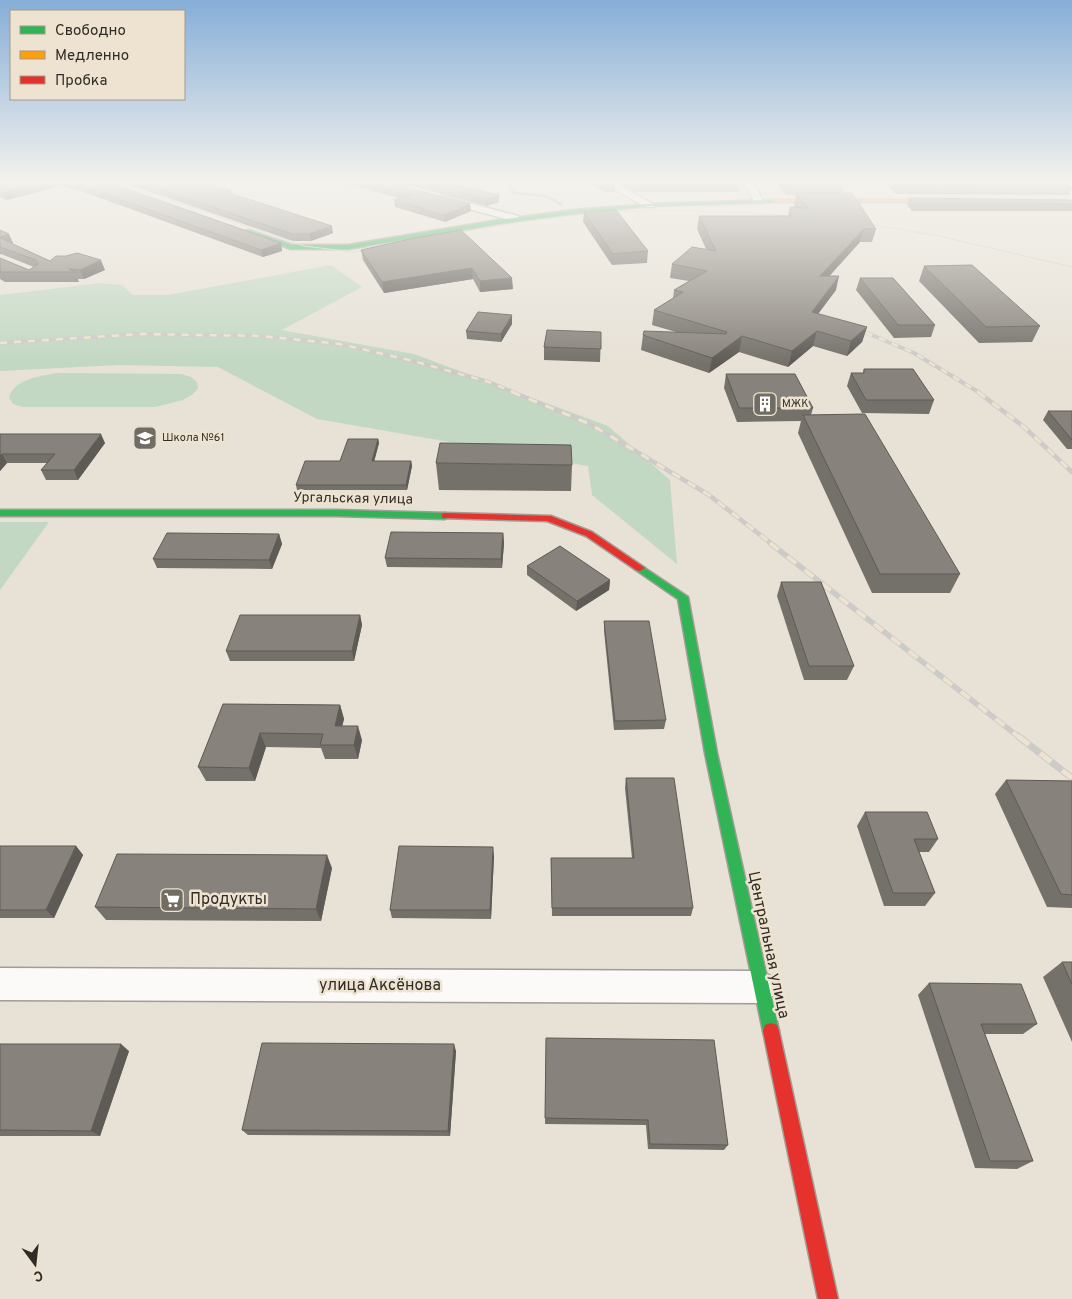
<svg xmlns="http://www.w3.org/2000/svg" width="1072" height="1299" font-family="Overpass,sans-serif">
<rect width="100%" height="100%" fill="#e7e1d6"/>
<path fill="#c2d8c3" d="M331 265 362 287 282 330 414 354 608 426 670 480 677 564 592 495 588 466 317 419 218 367 119 365 0 371V295L100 283 122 285 133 295H168Z
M57 373 181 374 191 377 197 382 198 388 193 394 183 400 155 407H23L13 404 9 398C13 379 41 376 57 373Z
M0 522H49L0 590Z"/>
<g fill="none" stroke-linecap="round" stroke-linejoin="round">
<path stroke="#94a6c1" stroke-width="3" d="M502 182 508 184 514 193 545 196 561 204"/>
<g stroke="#a19d95" stroke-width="3">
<path id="street" d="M601 182H613L655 205 654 207H646Z
M743 182H753L763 201 761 203H755Z
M442 196 518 216 519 218 514 221 439 201 437 199Z
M0 968 760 971 771 976 776 987 771 998 760 1003 0 1000Z"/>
</g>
<g stroke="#a19d95" stroke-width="3">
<path id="fast" d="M775 200 777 202 649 206 573 214 498 224 348 249H291L244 231 249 230 292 245H348L498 220 573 210 649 204Z
M0 510H336L445 513 450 516 445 519 336 516H0Z
M640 565 688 597 717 753 779 1031 777 1037 771 1039 765 1037 763 1031 705 753 678 599 636 570 635 568Z"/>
</g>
<g stroke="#a19d95" stroke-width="3">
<path id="slow" d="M773 200H945L947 201 945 202H775Z"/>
</g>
<g stroke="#a19d95" stroke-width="3">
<path id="jam" d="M445 513 551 516 592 532 645 568 640 571 636 570 586 536 547 521 442 518V514Z
M771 1023 777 1025 779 1031 838 1299H818L763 1031 765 1025Z"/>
</g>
<use href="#street" fill="#fbfaf9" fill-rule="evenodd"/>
<use href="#fast" fill="#30b455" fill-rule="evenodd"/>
<use href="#slow" fill="#ff9f0a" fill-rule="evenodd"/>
<use href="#jam" fill="#e5322d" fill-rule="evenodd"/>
<path stroke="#cdcbc8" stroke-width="1" d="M118 182 304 246 353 252 374 248
M858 222 939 236 1072 267
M450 234C500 225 550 217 600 213 667 208 734 211 801 217
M368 247 407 240"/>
<g stroke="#cdcbc8" stroke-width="4">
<path id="rail-far3" d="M853 327 914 353 980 393
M0 343 141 334 261 336 340 344 413 361 489 382 515 393"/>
</g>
<g stroke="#cdcbc8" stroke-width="4.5">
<path id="rail-far2" d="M512 392 590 424 709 495 772 544
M978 392 1024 427 1072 472"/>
</g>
<g stroke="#cdcbc8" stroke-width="5.5">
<path id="rail-far1" d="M770 543 1019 737"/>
</g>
<g stroke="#cdcbc8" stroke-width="7">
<path id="rail" d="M1018 736 1072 778"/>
</g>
<use href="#rail-far3" stroke="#ede3d0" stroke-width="2.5" stroke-dasharray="7" stroke-linecap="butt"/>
<use href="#rail-far2" stroke="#ede3d0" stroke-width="3" stroke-dasharray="9" stroke-linecap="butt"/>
<use href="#rail-far1" stroke="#ede3d0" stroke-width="4" stroke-dasharray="11" stroke-linecap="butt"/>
<use href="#rail" stroke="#ede3d0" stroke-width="5" stroke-dasharray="14" stroke-linecap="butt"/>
</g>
<path fill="#74706a" d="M21 182H107L281 243 282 251 263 257 81 191 61 186 7 200 0 197V186Z
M122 182H201L231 191 232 194 333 233 311 241H293Z
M338 182H385L470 204 471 211 445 222 395 207 394 200 399 198Z
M396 182H444L499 202 487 206Z
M587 182H610L615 185V192H605Z
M617 182H738L739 185 738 192H635Z
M776 182H839L843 188 842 193 876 229 872 242H860L829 276 836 290 818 314 867 327 862 342 847 356 813 346 788 367 739 352 709 373 641 350 643 335 676 332 652 325 654 310 673 298 674 290 689 281 670 278 672 264 706 249 697 229 699 216H788L790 207 795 208 794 206 796 195H786Z
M874 182H1063L1072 187V189L1069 195 896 194 883 182Z
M909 198 1072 200V211H912L907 205Z
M584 212 648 251 647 263 612 265 583 222Z
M0 230 13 243H11L50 261 105 270 84 279H78L79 282H5L0 279V258L29 270 34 267 1 254 0 255Z
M461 230 513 289 480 292 473 279 384 293 363 260 361 250Z
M924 266 1040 326 1032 342 979 343 919 281Z
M860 278 935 325 931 337 894 338 856 290Z
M512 324 501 342 467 339 466 331Z
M601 332 600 362 544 360V347Z
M864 369 934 400 929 414 862 413 847 386 851 373H863Z
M726 374 813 408 811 415 960 574 950 593H872L798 433 801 421 737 422 724 388Z
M1048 411H1072V449H1067L1043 420Z
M0 434 105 443 78 480H46L41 470 47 463H7L0 471Z
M378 439 379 443 374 461H411L412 466 407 490H297L296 485 340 461Z
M436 463 572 465 571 491 439 490Z
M503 533 504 543 502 568 387 567 385 558Z
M279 534 282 544 272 569 157 568 153 559Z
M527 566 610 580 609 590 576 611 527 575Z
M781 582 854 666 847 680H804L777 596Z
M360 615 362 625 354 661H230L226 651Z
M604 621 666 720 664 729 614 730 604 631Z
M223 704 340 705 344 719 342 726 362 740 358 759H325L321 748 266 747 255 781H206L198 767Z
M626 778 693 908 691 916H552L551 858H632L625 788Z
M1006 780 1072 781V908L1047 907 995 794Z
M865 812 938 839 929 852H919L935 893 925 906H884L857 826Z
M0 846H76L83 855 54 918H0Z
M494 856 491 919 392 918 390 910Z
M332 868 321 921 106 920 95 907Z
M1062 962H1072V1042L1043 977Z
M929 983 1037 1024 1023 1034H985L1033 1161 1017 1169 975 1168 918 995Z
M546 1038 728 1145 724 1150 648 1149 646 1125 545 1124Z
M0 1044 129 1051 100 1136H0Z
M456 1051 450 1136 248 1135 242 1130Z"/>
<path fill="#5e5b56" d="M49 182H60L61 186 7 200 4 193Z
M499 195V202L487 206 486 199Z
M470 204 471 211 445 222 444 215Z
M332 226 333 233 311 241 309 234Z
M864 229 860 242 816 291 820 276Z
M9 234 13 243 2 246 0 242V237Z
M281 243 282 251 263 257 261 250Z
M101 260 105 270 84 279 80 270Z
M472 268 473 279 384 293 382 282Z
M839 276 836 290 808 327 812 312Z
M512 278 513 289 480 292V281Z
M512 315V324L501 342V334Z
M867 327 862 342 847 356 851 341Z
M817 331 813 346 788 367 792 351Z
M742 336 739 352 709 373 712 358Z
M101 434 105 443 78 480 74 470Z
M378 439 379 443 373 466 372 461Z
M2 454 7 463 0 471V456Z
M411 461 412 466 407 490 406 485Z
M503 533 504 543 502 568 501 559Z
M279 534 282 544 272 569 269 560Z
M610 580 609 590 576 611 577 601Z
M360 615 362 625 354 661 352 651Z
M340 705 344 719 339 740 335 726Z
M358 726 362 740 358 759 354 745Z
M260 733 266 747 255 781 249 768Z
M76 846 83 855 54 918 46 910Z
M493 847 494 856 491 919 490 910Z
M327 855 332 868 321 921 316 909Z
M121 1044 129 1051 100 1136 91 1131Z
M454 1044 456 1051 450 1136 448 1131Z"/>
<path fill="#87827b" stroke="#5e5b56" d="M21 182H49L4 193 0 192V186Z
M69 182H107L281 243 261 250 78 184Z
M139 182H201L231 191 226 192 332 226 309 234H292Z
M361 182H385L470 204 444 215 394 200 411 195Z
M420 182H444L499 195 486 199Z
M600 182H610L615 185H605Z
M630 182H738L739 185H636Z
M782 182H839L843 188H787Z
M893 182H1063L1072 188 898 187Z
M852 193 876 229H864L820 276H839L812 312 867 327 851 341 817 331 792 351 742 336 712 358 643 335 644 331 726 334 727 332 654 310 683 292 674 290 707 271 672 264 692 247 716 251 699 216H791L790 207 808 208 797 194Z
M909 198 1072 200V204H915Z
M616 210 648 251 613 254 584 212Z
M0 230 9 234 0 237Z
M461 230 512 278 480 281 472 268 382 282 361 250 410 239Z
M0 238 50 261 56 256H66L77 253 101 260 80 270 69 269 76 272H0V258L29 270 38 264 36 260 0 247Z
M972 265 1040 326 986 327 924 266Z
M860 278H893L935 325H898Z
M478 312 512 315 501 334 466 331Z
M547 330 601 332V349L544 347Z
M864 369H913L934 400H866L851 373H864Z
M726 374H795L813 408H739Z
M1048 411H1072V440Z
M865 414 960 574H880L803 415Z
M0 434H101L74 470H41L55 454H2L0 456Z
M348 439H378L372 461H411L406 485H296L305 461H340Z
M440 443 571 445 572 465 436 463Z
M391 532 503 533 501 559 385 558Z
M167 533 279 534 269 560 153 559Z
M560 546 610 580 577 601 527 566Z
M781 582H821L854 666H809Z
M240 615H360L352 651H226Z
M604 621H649L666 720 615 721Z
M223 704 340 705 335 726H358L354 745H320L323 734 260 733 249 768 198 767Z
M626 778H674L693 908H552L551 858H634Z
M1006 780 1072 781V895L1061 894Z
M865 812H927L938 839H914L935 893H893Z
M0 846H76L46 910H0Z
M399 846 493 847 490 910H390Z
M117 854 327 855 316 909 95 907Z
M1062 962H1072V984Z
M929 983 1021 984 1037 1024H981L1033 1161H990Z
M546 1038 714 1040 728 1145 650 1144 648 1120 545 1118Z
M262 1043 454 1044 448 1131 242 1130Z
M0 1044H121L91 1131 0 1130Z"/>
<linearGradient id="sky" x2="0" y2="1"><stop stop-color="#86aed8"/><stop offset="0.5" stop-color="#f4f2ed"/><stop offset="1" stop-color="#f4f2ed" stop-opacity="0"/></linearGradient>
<rect width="1072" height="364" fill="url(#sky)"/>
<defs>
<g id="building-square" transform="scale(1.25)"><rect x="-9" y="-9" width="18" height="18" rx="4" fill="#716c64" stroke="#ede3d0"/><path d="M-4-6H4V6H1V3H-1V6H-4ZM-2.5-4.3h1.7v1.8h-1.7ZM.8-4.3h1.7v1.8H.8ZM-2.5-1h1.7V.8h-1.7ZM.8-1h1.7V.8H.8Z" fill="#fff"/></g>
<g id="school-square" transform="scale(1.25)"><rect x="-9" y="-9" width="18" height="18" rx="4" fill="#716c64" stroke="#ede3d0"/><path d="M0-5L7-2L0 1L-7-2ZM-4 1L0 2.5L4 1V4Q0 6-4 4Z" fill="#fff"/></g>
<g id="supermarket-square" transform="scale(1.25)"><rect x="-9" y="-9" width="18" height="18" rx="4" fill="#716c64" stroke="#ede3d0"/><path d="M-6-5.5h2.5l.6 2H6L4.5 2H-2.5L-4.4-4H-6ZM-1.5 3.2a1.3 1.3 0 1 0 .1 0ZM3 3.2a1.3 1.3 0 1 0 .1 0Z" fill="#fff"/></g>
</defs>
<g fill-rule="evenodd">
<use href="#building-square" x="765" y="404"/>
<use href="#school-square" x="145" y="438"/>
<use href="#supermarket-square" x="172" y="900"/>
</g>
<g text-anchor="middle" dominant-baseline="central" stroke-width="5" stroke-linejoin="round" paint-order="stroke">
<g font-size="11" fill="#312d26" stroke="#ede3d0" text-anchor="start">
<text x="782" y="404">МЖК</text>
<text x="162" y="438">Школа №61</text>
</g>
<g font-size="14" fill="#312d26" stroke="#ede3d0">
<text transform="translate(353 499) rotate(1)">Ургальская улица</text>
</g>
<g font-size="16" fill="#312d26" stroke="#ede3d0" text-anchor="start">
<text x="190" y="900">Продукты</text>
</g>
<g font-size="16" fill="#312d26" stroke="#ede3d0">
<text transform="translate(768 945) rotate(78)">Центральная улица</text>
<text x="380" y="986">улица Аксёнова</text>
</g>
</g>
<rect x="10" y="10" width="175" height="90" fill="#ede3d0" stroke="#a29a8c"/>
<rect x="20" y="26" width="25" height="8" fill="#30b455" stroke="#a29a8c"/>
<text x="55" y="35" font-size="15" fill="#312d26">Свободно</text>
<rect x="20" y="51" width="25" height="8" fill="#ff9f0a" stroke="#a29a8c"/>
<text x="55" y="60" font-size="15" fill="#312d26">Медленно</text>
<rect x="20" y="76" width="25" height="8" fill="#e5322d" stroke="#a29a8c"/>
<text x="55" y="85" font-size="15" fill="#312d26">Пробка</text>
<g transform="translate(35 1264) rotate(165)" stroke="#ede3d0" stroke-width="4" paint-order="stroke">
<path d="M0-4L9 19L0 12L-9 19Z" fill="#312d26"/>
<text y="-8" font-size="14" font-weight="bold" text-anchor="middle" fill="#312d26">С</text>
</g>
</svg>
